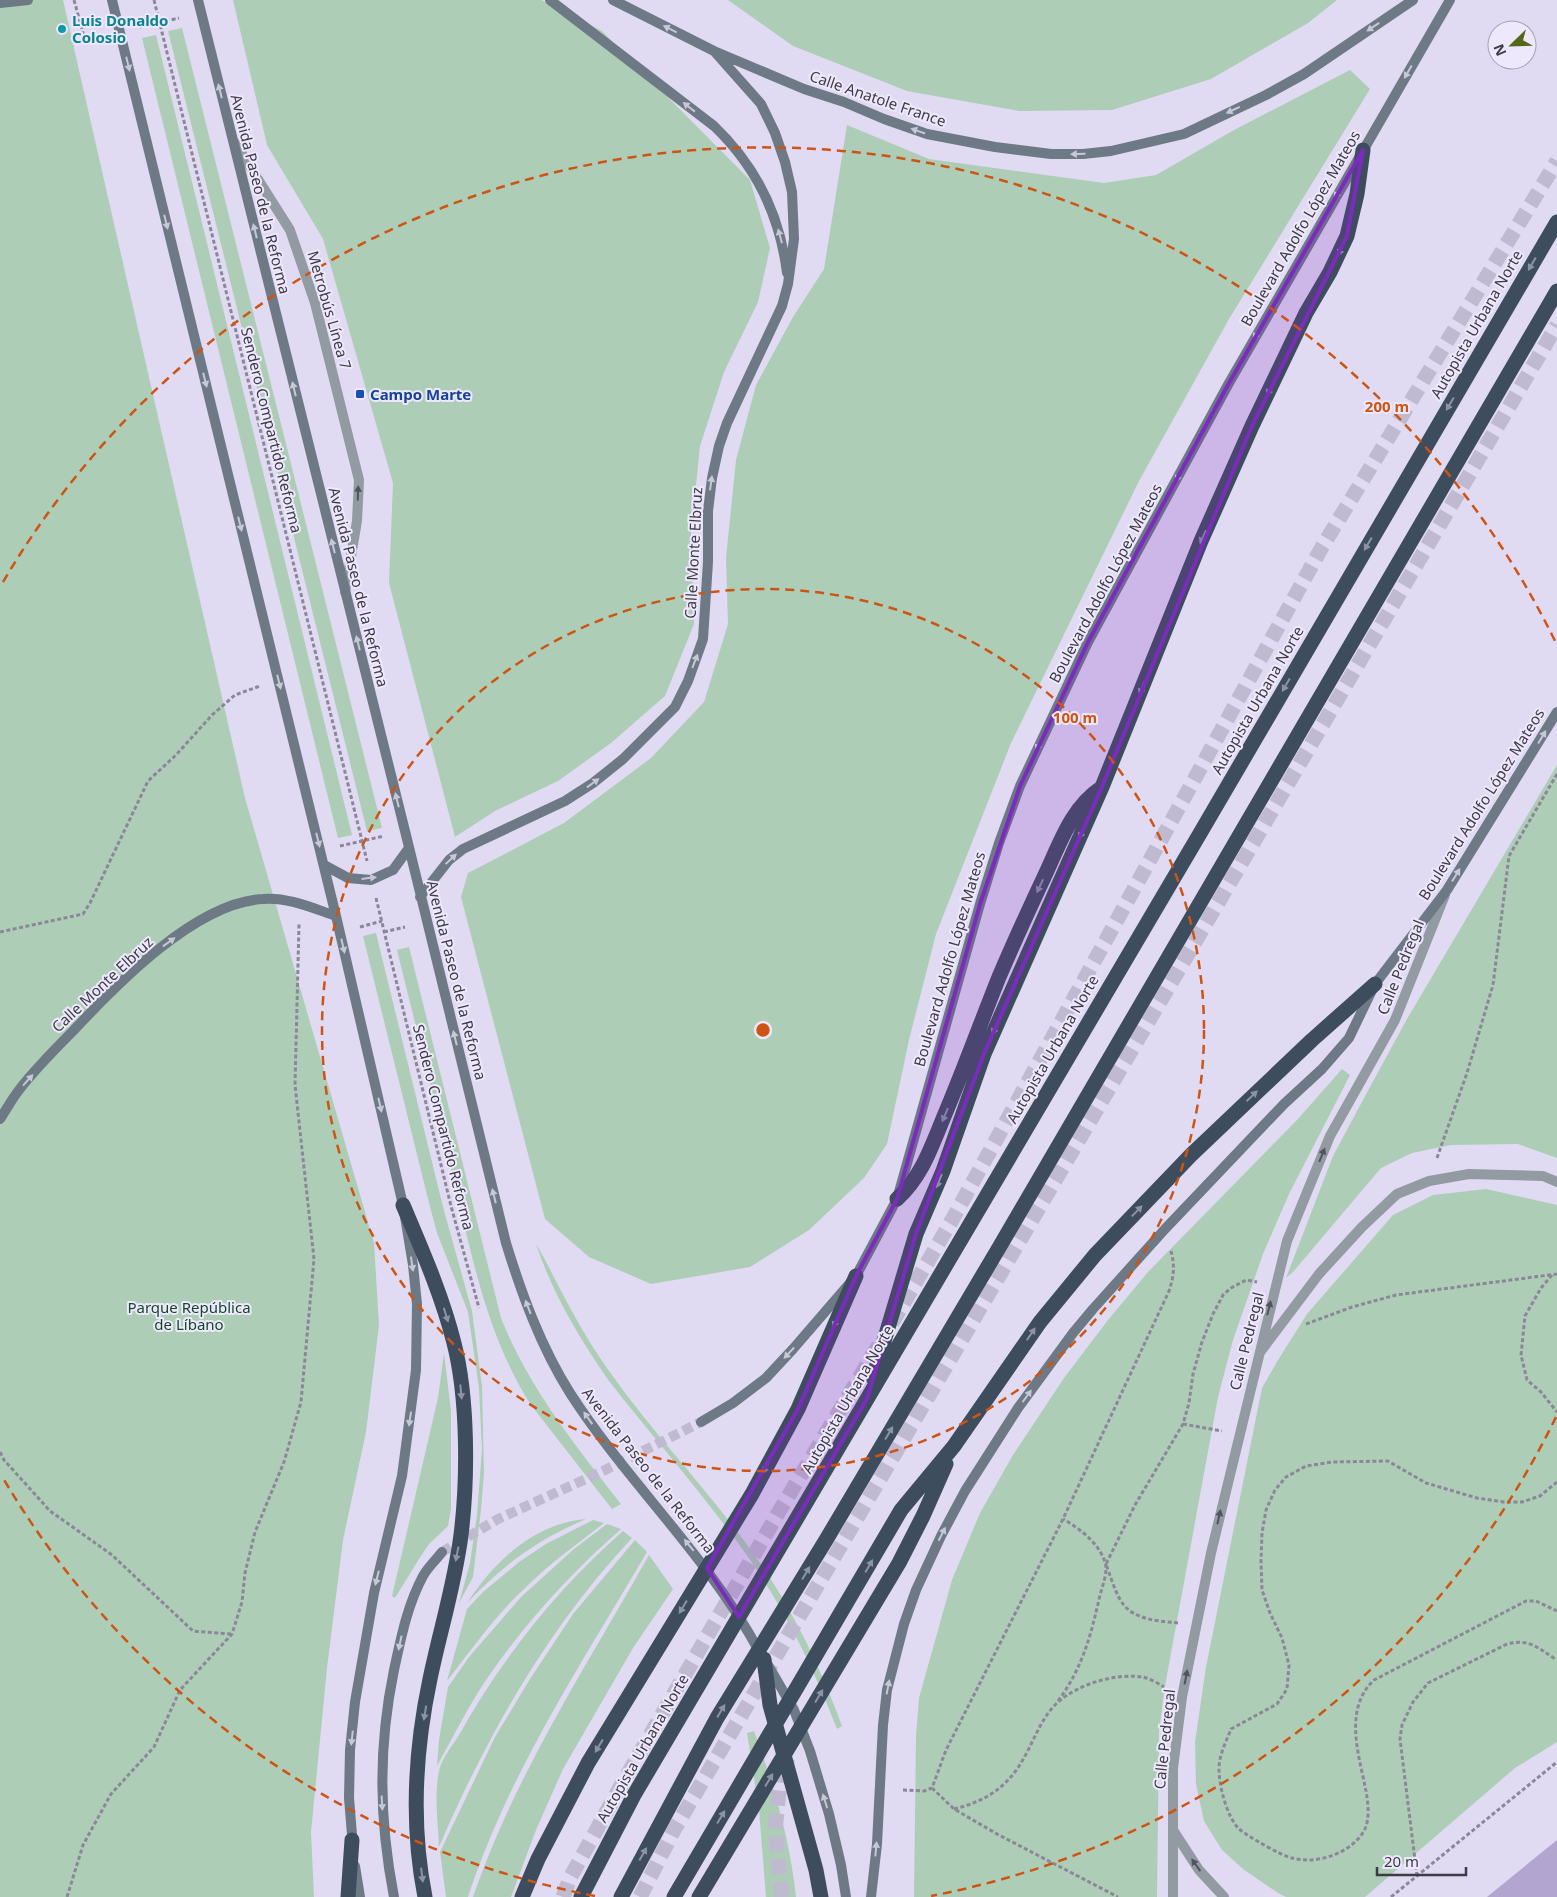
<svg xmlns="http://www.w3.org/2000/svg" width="1557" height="1897" font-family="'Noto Sans',sans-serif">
<rect width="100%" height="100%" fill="#e1daf3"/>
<path fill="#adcdb7" d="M0 0H63L245 798 374 1243 379 1325 366 1432 343 1540 327 1668 311 1832 314 1897H0Z
M233 0H541L602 31 750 180 770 248 758 302 724 372 700 446 691 534 694 624 665 696 611 743 558 781 495 811 455 837 389 583 393 483 323 239 267 145Z
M728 0H1337L1308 23 1211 79 1112 110 1019 111 907 91 793 46Z
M182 28 382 828 367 831 168 31Z
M156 35 352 835 338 838 142 38Z
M1350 70 1370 89 1229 319 1139 481 1011 743 936 934 909 1040 887 1144 864 1178 809 1230 750 1267 651 1284 589 1257 545 1219 461 897 468 873 564 823 651 758 704 702 728 624 726 558 736 460 756 385 793 317 824 269 847 125 929 159 1104 183 1156 175 1234 130Z
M1557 765V1158L1518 1144 1451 1145 1412 1153 1381 1168 1293 1272 1286 1278 1333 1156 1371 1085 1407 1019Z
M376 933 443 1207 472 1311 482 1386 484 1473 481 1510 473 1577 459 1603 470 1563 477 1515 482 1449 479 1388 468 1312 437 1233 429 1203 363 936Z
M409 947 501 1318C529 1388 575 1445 621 1504L612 1509 531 1405C488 1338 472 1258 454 1181 435 1104 416 1027 397 950Z
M1342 1069 1350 1075 1289 1194 1263 1254 1233 1340 1218 1397 1165 1686 1159 1732 1157 1897H914L916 1736 919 1698 952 1580 980 1513 1013 1455 1064 1378 1108 1320 1148 1272 1297 1120Z
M1486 1189 1557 1205V1742L1515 1768 1365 1897H1286L1278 1893 1243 1869 1222 1850 1204 1821 1196 1784 1195 1742 1206 1667 1262 1388 1278 1360 1307 1314 1393 1215 1433 1195Z
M536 1244C548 1264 557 1284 568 1304 581 1328 595 1352 612 1375 654 1434 705 1487 748 1546 788 1600 819 1663 842 1726L837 1729C816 1674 791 1622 759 1573 714 1506 659 1445 609 1381 579 1338 553 1294 536 1244Z
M444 1353 451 1411V1509L448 1526 429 1544 419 1559 395 1598 392 1596 438 1398Z
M586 1519C537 1540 504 1564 467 1603 496 1560 533 1524 586 1519Z
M593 1520 604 1523C577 1544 549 1564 524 1589 495 1616 471 1650 447 1681L467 1609 483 1592 519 1562 546 1544Z
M607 1524 621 1529C570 1574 524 1624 486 1680 468 1707 453 1737 437 1766L439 1740 448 1687 469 1657 521 1597 574 1549Z
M623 1531 632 1538C548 1628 487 1735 439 1847 438 1823 434 1795 439 1771 441 1759 453 1745 459 1735 502 1658 557 1589 623 1531Z
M635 1540 647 1552C582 1663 508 1774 468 1897H446L440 1852 495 1737 530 1679 573 1614Z
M649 1555 673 1589 633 1648 563 1769 536 1830 511 1897H473C515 1775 586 1667 649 1555Z
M754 1731C774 1786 790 1839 796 1897H766L759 1810 747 1733Z"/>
<path fill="#b2a6d1" d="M1557 1840V1897H1487Z"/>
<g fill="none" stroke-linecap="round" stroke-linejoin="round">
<path stroke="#c0bad0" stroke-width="10" stroke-dasharray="10 5" stroke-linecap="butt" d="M442 1552 498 1519 599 1473 701 1422"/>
<path stroke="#c0bad0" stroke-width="15" stroke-dasharray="15 8" stroke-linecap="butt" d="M892 1323 952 1220 1322 547 1557 161
M563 1897 570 1878 619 1789 777 1515 880 1343
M640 1897 674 1830 1557 325
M782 1897 775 1831 780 1782 788 1758"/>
<path stroke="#8c8798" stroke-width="3" stroke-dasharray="4 2.5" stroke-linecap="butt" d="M74 0 85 40
M154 0 367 861
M140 27 179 18
M340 846 384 836
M376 898 451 1206 479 1308
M360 927 382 921
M0 932 83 914 90 903 148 781 176 755 212 715 235 695 260 686
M384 932 405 927
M1437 1158 1467 1073 1493 985 1509 856 1557 774
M1552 1275 1541 1288 1525 1316 1521 1355 1527 1380 1541 1392 1557 1412
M1306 1324 1352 1307 1396 1295 1557 1274
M1183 1424 1222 1431
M0 1452 4 1460 50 1511 112 1555 193 1631 231 1634
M1557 1482 1540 1496 1522 1502H1504L1477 1498 1426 1483 1388 1461 1332 1462 1306 1466 1286 1477 1275 1490 1266 1510 1262 1533 1261 1561 1262 1590 1270 1613 1282 1638 1289 1665 1287 1689 1277 1704 1231 1729C1226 1742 1219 1755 1219 1769 1219 1786 1227 1817 1239 1829 1247 1836 1282 1856 1292 1858 1317 1865 1353 1853 1365 1829 1370 1817 1368 1803 1366 1791 1359 1755 1343 1709 1374 1680L1526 1601H1536L1557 1611
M1178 1623C1159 1621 1135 1620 1123 1604 1116 1595 1110 1575 1106 1564L1135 1505 1183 1424 1189 1403 1193 1374 1202 1342 1213 1314 1223 1295 1231 1288 1246 1280 1257 1282
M1058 1701C1083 1667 1091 1635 1100 1595 1103 1585 1108 1571 1105 1562 1098 1542 1080 1529 1063 1519
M932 1788 954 1809 997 1834 1118 1897
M903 1790 924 1791 932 1788 946 1750 1063 1519 1169 1291C1174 1276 1175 1266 1171 1251
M954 1809C987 1801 1009 1786 1025 1756 1035 1738 1042 1717 1057 1703 1078 1684 1115 1673 1143 1677 1150 1679 1158 1683 1164 1687
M1417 1876 1400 1739 1402 1725 1413 1702 1428 1683 1505 1645C1528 1637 1538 1648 1557 1660
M67 1897 83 1845 111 1794 154 1747 180 1690 232 1634 242 1602 245 1573 255 1532 284 1462 301 1402 314 1259 295 1085 299 924
M1391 1897 1557 1762"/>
<path stroke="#929aa2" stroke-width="10" d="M235 143 290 230 315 303 330 363 359 480 357 521 345 592"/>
<path stroke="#929aa2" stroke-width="10" d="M1261 1351 1319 1274 1362 1227 1397 1194 1429 1181 1469 1174 1543 1176 1557 1182
M1173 1830 1199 1870 1224 1897
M1173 1897V1768L1182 1697 1211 1553 1287 1241 1330 1136 1395 1020 1445 895"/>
<path stroke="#6d7985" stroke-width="10" d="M112 0 336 916 403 1205 413 1265 417 1304 416 1370 402 1476 374 1593 355 1702 350 1750 349 1798 353 1847
M198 0 405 831 506 1243C522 1295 541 1347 570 1393 628 1483 709 1557 760 1653
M550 0 714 126C756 166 780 216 787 273
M613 0 714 51 804 89 844 102 884 119 927 134 995 147 1051 154H1083L1111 151 1184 134 1266 95 1304 74 1413 0
M0 3 28 0
M324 865 348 878 371 880 393 870 409 848
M420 897 449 860 463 849 565 801 593 783 623 759 675 707 688 681 703 639 708 562V511L712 478 719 446 727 423 782 306 788 284 794 239 792 192 785 162 775 133 761 104 714 51
M0 1119C6 1110 12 1099 19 1090 35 1069 54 1050 73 1031 116 985 196 902 263 899 288 897 312 908 336 916
M701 1422 733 1403 766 1378 793 1349 856 1276 897 1199 980 904 999 843 1020 786 1088 642 1229 383 1450 0
M768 1665 794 1710 810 1751 829 1814 841 1865 846 1897
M355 1866 360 1897
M394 1897C379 1819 378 1748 394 1670 401 1638 407 1606 423 1576 428 1567 436 1560 442 1552
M871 1897 877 1844 883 1725 887 1690 904 1624 916 1590 941 1536 965 1491 1018 1408 1073 1333 1093 1309 1165 1229 1284 1104 1322 1069 1349 1038 1375 984 1447 890 1557 712"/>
<path stroke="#3e4d5e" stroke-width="15" d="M897 1199C922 1177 932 1145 945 1114 964 1069 981 1022 999 977 1014 942 1030 907 1046 873 1060 843 1072 807 1101 788
M403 1205C422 1250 442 1295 454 1343 468 1398 468 1478 461 1535 455 1583 440 1631 430 1679 415 1750 411 1826 425 1897
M873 1378 916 1234 943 1171 984 1054 1102 787 1201 541 1252 426 1306 313 1330 272 1347 236 1357 194 1363 150
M764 1659 770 1705 816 1870 821 1897
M348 1897 352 1840
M522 1897 538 1859 588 1763 752 1494 798 1409 856 1276
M581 1897 634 1795 1202 830 1557 222
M621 1897 717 1718 826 1540 1000 1246 1557 291
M674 1897 901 1510 954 1446 1040 1322 1095 1255 1191 1155 1312 1040 1375 984
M699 1897 899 1563 923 1516 946 1464"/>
</g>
<defs><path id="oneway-solid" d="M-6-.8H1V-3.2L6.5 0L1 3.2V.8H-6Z" transform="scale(1.25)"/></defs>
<g fill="#c7c7d8">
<use href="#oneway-solid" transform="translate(1373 27) rotate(146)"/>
<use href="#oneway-solid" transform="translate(670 29) rotate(-153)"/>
<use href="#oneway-solid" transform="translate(128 64) rotate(76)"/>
<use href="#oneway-solid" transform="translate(1408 72) rotate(120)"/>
<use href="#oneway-solid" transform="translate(220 91) rotate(-104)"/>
<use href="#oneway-solid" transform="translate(689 107) rotate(-142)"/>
<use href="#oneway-solid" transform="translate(1233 110) rotate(155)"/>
<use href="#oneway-solid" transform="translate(918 131) rotate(-161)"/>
<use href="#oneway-solid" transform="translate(1078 154) rotate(178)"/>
<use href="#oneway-solid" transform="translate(1338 192) rotate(120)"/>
<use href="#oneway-solid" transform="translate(166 222) rotate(76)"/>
<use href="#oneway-solid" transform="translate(255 231) rotate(-104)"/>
<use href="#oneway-solid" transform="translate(780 236) rotate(-105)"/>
<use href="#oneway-solid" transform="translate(1257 333) rotate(120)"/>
<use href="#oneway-solid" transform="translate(205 380) rotate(76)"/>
<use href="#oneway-solid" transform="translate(294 389) rotate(-104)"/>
<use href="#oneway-solid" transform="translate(1179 475) rotate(118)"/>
<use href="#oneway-solid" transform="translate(711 483) rotate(-82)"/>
<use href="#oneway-solid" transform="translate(240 524) rotate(76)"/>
<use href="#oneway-solid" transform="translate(333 546) rotate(-104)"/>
<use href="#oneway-solid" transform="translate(358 643) rotate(-104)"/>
<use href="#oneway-solid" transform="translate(695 661) rotate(-69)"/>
<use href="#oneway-solid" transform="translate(279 682) rotate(76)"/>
<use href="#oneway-solid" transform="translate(1542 737) rotate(-59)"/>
<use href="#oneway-solid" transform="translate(1039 744) rotate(115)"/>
<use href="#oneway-solid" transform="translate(593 783) rotate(-36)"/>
<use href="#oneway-solid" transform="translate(397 800) rotate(-104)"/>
<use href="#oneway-solid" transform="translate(318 840) rotate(76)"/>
<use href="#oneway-solid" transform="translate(451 859) rotate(-43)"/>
<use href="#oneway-solid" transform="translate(1456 875) rotate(-58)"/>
<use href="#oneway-solid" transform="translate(369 878) rotate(-7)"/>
<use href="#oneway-solid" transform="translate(169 942) rotate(-36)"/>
<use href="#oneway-solid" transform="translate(343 946) rotate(77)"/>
<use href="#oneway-solid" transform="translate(455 1038) rotate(-104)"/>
<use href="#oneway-solid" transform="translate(28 1080) rotate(-48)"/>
<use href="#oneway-solid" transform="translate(380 1105) rotate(77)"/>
<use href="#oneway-solid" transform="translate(494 1196) rotate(-104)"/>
<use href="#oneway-solid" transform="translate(412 1264) rotate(82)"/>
<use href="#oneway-solid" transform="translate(528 1307) rotate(-111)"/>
<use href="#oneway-solid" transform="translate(789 1353) rotate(133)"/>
<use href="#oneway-solid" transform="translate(1027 1396) rotate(-54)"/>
<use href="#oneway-solid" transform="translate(588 1418) rotate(-125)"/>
<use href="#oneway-solid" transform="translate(410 1419) rotate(98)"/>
<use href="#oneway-solid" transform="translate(942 1534) rotate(-63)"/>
<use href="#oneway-solid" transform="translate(689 1545) rotate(-129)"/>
<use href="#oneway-solid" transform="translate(377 1578) rotate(104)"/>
<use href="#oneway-solid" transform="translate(400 1643) rotate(102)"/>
<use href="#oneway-solid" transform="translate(888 1687) rotate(-79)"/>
<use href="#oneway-solid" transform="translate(352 1738) rotate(96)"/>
<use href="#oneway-solid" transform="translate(825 1801) rotate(-107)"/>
<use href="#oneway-solid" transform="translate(382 1803) rotate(87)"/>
<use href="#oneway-solid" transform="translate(876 1849) rotate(-85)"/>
</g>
<g fill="#8d93a5">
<use href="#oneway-solid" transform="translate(1341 249) rotate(115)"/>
<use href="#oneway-solid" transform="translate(1532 264) rotate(120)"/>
<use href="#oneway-solid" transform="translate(1270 389) rotate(116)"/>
<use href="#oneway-solid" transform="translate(1450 404) rotate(120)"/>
<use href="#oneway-solid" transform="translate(1203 537) rotate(114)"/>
<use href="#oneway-solid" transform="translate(1368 544) rotate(120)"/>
<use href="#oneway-solid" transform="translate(1286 685) rotate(120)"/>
<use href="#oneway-solid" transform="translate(1142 688) rotate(112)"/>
<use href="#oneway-solid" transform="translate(1082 832) rotate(114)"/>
<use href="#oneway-solid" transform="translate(1040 886) rotate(115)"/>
<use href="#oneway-solid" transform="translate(995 1028) rotate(113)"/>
<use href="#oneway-solid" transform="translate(1252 1096) rotate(-44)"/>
<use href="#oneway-solid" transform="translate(945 1115) rotate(113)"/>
<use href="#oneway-solid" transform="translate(939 1181) rotate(113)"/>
<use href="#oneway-solid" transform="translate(1137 1211) rotate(-46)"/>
<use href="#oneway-solid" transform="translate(446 1315) rotate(73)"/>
<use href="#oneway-solid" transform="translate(836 1321) rotate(114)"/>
<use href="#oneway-solid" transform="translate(1031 1334) rotate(-56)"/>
<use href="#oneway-solid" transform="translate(461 1392) rotate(85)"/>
<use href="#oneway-solid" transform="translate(889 1433) rotate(-59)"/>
<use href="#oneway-solid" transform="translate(766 1467) rotate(119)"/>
<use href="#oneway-solid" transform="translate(457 1554) rotate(101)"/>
<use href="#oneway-solid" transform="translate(869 1566) rotate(-60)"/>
<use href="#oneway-solid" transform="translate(806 1573) rotate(-59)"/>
<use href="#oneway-solid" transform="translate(683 1607) rotate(121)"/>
<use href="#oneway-solid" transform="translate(819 1696) rotate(-59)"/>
<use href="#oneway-solid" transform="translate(721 1711) rotate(-59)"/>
<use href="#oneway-solid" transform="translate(425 1713) rotate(99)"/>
<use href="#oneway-solid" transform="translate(599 1746) rotate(121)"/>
<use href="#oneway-solid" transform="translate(769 1780) rotate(-59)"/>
<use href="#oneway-solid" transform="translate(721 1817) rotate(-59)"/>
<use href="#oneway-solid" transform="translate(643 1854) rotate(-61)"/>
<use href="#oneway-solid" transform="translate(422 1875) rotate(83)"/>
</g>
<g fill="#52535c">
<use href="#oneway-solid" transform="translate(358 493) rotate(-88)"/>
<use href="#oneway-solid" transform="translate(1322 1155) rotate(-68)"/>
<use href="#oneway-solid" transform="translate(1269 1308) rotate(-76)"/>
<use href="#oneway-solid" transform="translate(1219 1517) rotate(-77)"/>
<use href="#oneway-solid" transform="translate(1186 1677) rotate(-79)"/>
<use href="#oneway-solid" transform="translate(1196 1865) rotate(-125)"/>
</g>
<path fill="#7b2cbf" fill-opacity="0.2" stroke="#7b2cbf" stroke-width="4" stroke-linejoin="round" d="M1363 150 1347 236 1252 426 1102 787 984 1054 916 1234 867 1399 739 1617 707 1568 798 1409 856 1276 897 1199 980 904 1020 786 1088 642 1229 383Z"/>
<g fill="none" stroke="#ce5414" stroke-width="2.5" stroke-dasharray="9 6">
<circle cx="763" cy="1030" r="441"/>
<path d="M1556 1417A882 882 0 0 1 931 1896M595 1896A882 882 0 0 1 3 1478M3 582A882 882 0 0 1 1556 643"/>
</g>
<circle fill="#0f9aa8" stroke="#ede8fc" stroke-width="2" cx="62" cy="29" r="5"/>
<rect fill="#1a4fb4" stroke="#ede8fc" stroke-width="2" x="355" y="389" width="10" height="10" rx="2.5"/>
<g text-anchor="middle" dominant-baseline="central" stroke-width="4" stroke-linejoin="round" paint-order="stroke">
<g font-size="15" font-weight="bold" fill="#0d838f" stroke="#ede8fc" text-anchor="start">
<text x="72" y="20">Luis Donaldo<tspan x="72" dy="17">Colosio</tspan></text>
</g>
<g font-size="15" fill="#3d3b44" stroke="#ede8fc">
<text transform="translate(878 98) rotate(19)">Calle Anatole France</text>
<text transform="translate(261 194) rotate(76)">Avenida Paseo de la Reforma</text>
<text transform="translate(1300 228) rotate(-60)">Boulevard Adolfo López Mateos</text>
<text transform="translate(330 310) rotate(74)">Metrobús Línea 7</text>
<text transform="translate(1476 324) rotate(-60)">Autopista Urbana Norte</text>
<text transform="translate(272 430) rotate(76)">Sendero Compartido Reforma</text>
<text transform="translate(693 553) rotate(-87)">Calle Monte Elbruz</text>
<text transform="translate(1105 583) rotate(-62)">Boulevard Adolfo López Mateos</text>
<text transform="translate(359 587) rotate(76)">Avenida Paseo de la Reforma</text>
<text transform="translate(1257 700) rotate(-60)">Autopista Urbana Norte</text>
<text transform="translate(1481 804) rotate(-58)">Boulevard Adolfo López Mateos</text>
<text transform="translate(949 959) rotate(-74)">Boulevard Adolfo López Mateos</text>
<text transform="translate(1400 967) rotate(-68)">Calle Pedregal</text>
<text transform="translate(457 980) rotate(76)">Avenida Paseo de la Reforma</text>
<text transform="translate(102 984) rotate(-43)">Calle Monte Elbruz</text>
<text transform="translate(1052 1049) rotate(-60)">Autopista Urbana Norte</text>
<text transform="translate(444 1127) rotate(76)">Sendero Compartido Reforma</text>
<text transform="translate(1246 1341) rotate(-76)">Calle Pedregal</text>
<text transform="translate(847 1399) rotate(-60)">Autopista Urbana Norte</text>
<text transform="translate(649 1470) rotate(52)">Avenida Paseo de la Reforma</text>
<text transform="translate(1164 1739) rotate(-84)">Calle Pedregal</text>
<text transform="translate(642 1748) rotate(-60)">Autopista Urbana Norte</text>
</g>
<g font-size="15" font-weight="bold" fill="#164399" stroke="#ede8fc" text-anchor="start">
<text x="370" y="394">Campo Marte</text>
</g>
<g font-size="15" fill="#15482b" stroke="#ede8fc">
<text x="189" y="1307">Parque República<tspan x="189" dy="17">de Líbano</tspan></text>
</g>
</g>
<circle cx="763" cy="1030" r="8" fill="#ce5414" stroke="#ede8fc" stroke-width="2.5"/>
<g font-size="15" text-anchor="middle" font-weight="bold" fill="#ce5414" stroke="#ede8fc" stroke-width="4" stroke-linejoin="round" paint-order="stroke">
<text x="1387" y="412">200 m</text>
<text x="1075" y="723">100 m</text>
</g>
<g transform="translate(1512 45) rotate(247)"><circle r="24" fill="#ede8fc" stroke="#a7a3b2"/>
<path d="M0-4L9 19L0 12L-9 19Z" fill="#546918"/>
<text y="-8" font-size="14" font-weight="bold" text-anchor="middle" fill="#3d3b44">N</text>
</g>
<path d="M1377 1867v8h89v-8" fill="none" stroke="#3d3b44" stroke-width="2.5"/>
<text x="1384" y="1867" font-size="15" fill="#3d3b44" stroke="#ede8fc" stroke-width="4" paint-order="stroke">20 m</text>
</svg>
